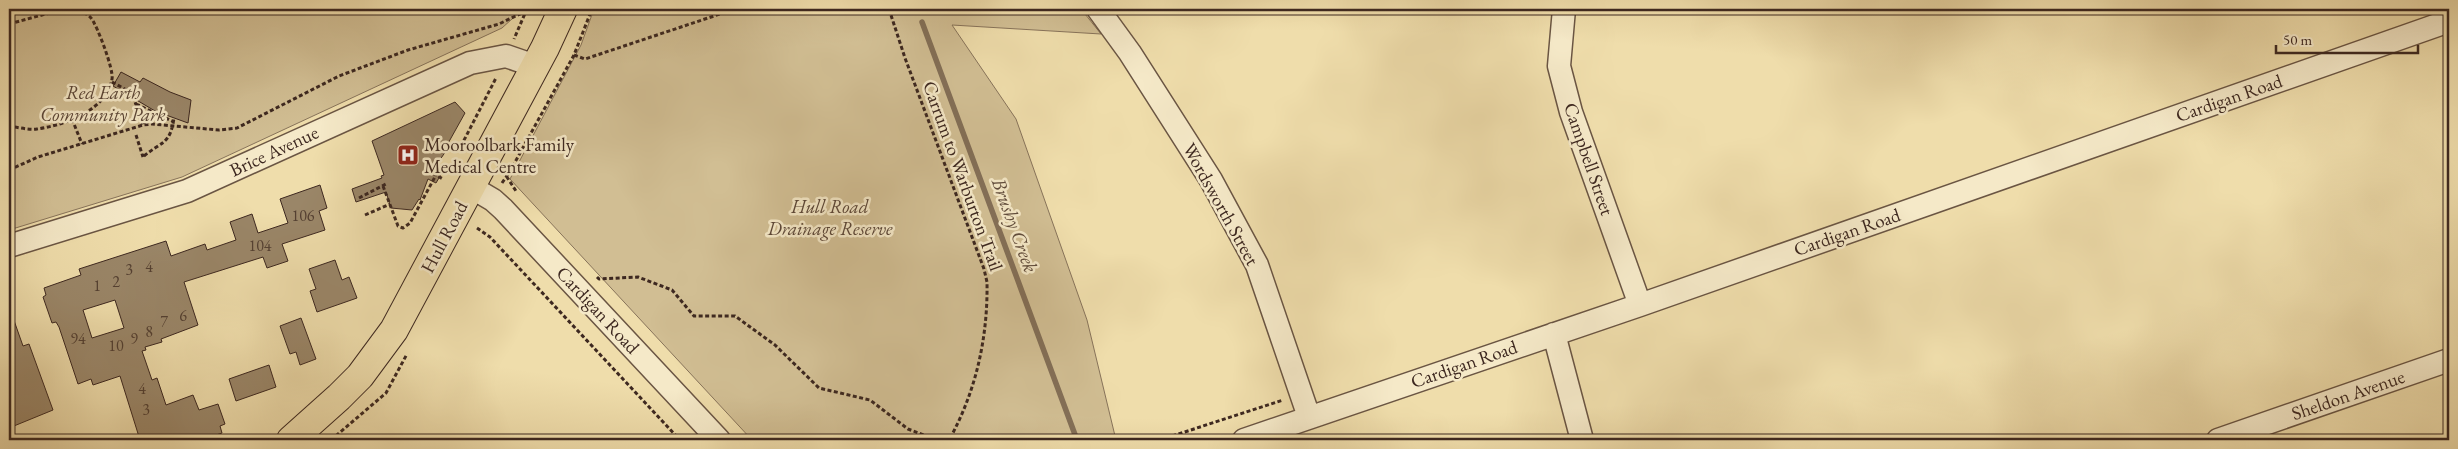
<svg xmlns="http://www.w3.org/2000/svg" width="2458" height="449" font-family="'EB Garamond',serif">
<rect width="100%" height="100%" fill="#efddab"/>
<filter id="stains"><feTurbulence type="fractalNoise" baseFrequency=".004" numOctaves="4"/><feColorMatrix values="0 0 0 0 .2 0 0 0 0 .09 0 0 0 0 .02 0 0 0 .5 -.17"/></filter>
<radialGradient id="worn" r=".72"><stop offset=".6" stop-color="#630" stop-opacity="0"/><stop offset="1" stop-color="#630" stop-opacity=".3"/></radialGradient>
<path fill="#d1be93" stroke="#87735a" d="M9 9H523L502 28 182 177 9 230Z
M594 9H1081L1101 34 952 25 1016 119 1087 320 1116 440H752L510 179 581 45Z"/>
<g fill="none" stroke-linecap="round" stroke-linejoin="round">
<path stroke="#836f57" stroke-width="5.5" d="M922 22 1077 440"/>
</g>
<path fill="#9a8668" stroke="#3d2820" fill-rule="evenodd" d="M121 72 140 82 143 78 170 92 191 100 188 123 155 111 113 86Z
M455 102 465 113 446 147 448 148 435 167 443 171 436 183 428 179 420 200 419 199 412 210 391 208 386 192 356 202 352 189 382 178 381 176 384 175 372 141Z
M320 185 327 208 319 211 325 230 282 244 288 261 267 268 263 257 184 282 198 325 161 339 162 342 145 347 146 350 142 351 152 380 157 378 166 405 193 395 199 410 218 404 225 424 220 426 222 433 201 440H140L120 376 93 385 91 379 78 384 59 327 56 322 52 323 43 297 46 295 44 288 81 275 79 269 166 241 171 256 205 244 207 250 236 240 230 222 252 214 258 233 288 223 280 199ZM115 300 124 328 92 338 83 310Z
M335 260 342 280 349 277 357 298 317 312 310 291 316 289 309 269Z
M11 312 23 346 29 344 53 410 9 428V313Z
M301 318 316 359 300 365 296 352 290 354 280 326Z
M269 365 276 387 236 401 229 379Z"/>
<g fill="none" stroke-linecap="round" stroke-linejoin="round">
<g stroke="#6a5543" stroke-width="25">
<path id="minor" d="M1098 9 1130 53 1211 180 1257 265 1309 417
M1564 9 1559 66 1571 112 1640 305
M471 187 493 200 503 209 719 440
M9 246 187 191 470 63 506 56 535 66
M1554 334 1582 440
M1244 440 1640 305 2449 21
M2218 440 2449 360"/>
</g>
<g stroke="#3d2820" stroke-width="30">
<path id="major" d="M291 440 339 397 360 376 394 330 545 48 563 9"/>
</g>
<path stroke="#3d2820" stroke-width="3" stroke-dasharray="4 2.5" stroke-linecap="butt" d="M889 9 905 58 984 269 987 282C988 337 976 392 949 440
M9 24 64 9
M574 55 585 59 735 9
M112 82 132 93 143 125
M136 104 174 122
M72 119 82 144
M9 130 14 127C22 128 30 130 37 129 65 125 107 110 112 79 114 70 97 25 91 18 86 12 77 10 70 9
M136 135 143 157
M464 150 460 148 496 78
M144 156C162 141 170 145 174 118
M9 170 38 157 143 125 152 124 219 130 237 128 339 76 408 50 499 24 526 11 514 39
M427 170 443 179
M503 171 516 191
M502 183 509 173 574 55 592 9
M383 186 398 226 403 228 410 223 436 175
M359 198 386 184
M365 215 390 204
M477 228 490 237 680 440
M597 277 599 279 638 277 672 290 694 316H735L775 345 819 388 870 400 908 429 937 440
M331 440 386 393 407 354
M1160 440 1283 400"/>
<use href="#minor" stroke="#f5e9c8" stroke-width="22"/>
<use href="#major" stroke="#efddab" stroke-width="28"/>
</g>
<defs>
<g id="hospital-square" transform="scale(1.125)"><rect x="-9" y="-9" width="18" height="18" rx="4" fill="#8f2418" stroke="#f5e9c8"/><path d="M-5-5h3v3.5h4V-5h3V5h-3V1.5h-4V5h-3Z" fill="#fff"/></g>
</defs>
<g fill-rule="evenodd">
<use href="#hospital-square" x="408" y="155"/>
</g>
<g text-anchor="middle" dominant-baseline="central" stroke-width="5" stroke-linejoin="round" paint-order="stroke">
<g font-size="16" fill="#544032">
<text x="303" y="215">106</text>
<text x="260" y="245">104</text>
<text x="149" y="266">4</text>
<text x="129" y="269">3</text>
<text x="116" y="281">2</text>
<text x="97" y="285">1</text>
<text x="183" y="315">6</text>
<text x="164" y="321">7</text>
<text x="149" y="331">8</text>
<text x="78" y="338">94</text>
<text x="134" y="338">9</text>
<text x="116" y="345">10</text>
<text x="142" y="388">4</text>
<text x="146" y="409">3</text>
</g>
<g font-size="19" font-style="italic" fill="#5b4637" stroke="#f5e9c8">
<text x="103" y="92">Red Earth<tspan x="103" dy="22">Community Park</tspan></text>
<text x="830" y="206">Hull Road<tspan x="830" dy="22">Drainage Reserve</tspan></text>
</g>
<g font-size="19" fill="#3d2820" stroke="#f5e9c8">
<text transform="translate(2229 98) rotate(-19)">Cardigan Road</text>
<text transform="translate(274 151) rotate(-25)">Brice Avenue</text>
<text transform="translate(1589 159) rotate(71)">Campbell Street</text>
<text transform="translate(963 176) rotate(70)">Carrum to Warburton Trail</text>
<text transform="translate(1221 204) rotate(61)">Wordsworth Street</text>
<text transform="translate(1847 232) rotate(-19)">Cardigan Road</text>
<text transform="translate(444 237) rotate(-62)">Hull Road</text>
<text transform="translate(598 310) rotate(47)">Cardigan Road</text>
<text transform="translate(1464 364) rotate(-19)">Cardigan Road</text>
<text transform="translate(2348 395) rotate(-19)">Sheldon Avenue</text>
</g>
<g font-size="19" fill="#3d2820" stroke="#f5e9c8" text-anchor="start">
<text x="424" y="144">Mooroolbark Family<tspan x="424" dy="22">Medical Centre</tspan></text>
</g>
<g font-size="20" font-style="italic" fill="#604c3c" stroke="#f5e9c8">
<text transform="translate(1015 225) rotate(70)">Brushy Creek</text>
</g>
</g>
<rect width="2458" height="449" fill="none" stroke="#efddab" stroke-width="30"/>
<rect x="10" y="10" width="2438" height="429" fill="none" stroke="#3d2820" stroke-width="2.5"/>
<rect x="15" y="15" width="2428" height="419" fill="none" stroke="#3d2820"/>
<path d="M2276 45v8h142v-8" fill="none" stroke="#3d2820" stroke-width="2.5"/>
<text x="2283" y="45" font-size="15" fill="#3d2820" stroke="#f5e9c8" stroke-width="4" paint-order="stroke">50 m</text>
<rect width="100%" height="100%" filter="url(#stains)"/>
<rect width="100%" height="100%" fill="url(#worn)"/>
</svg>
